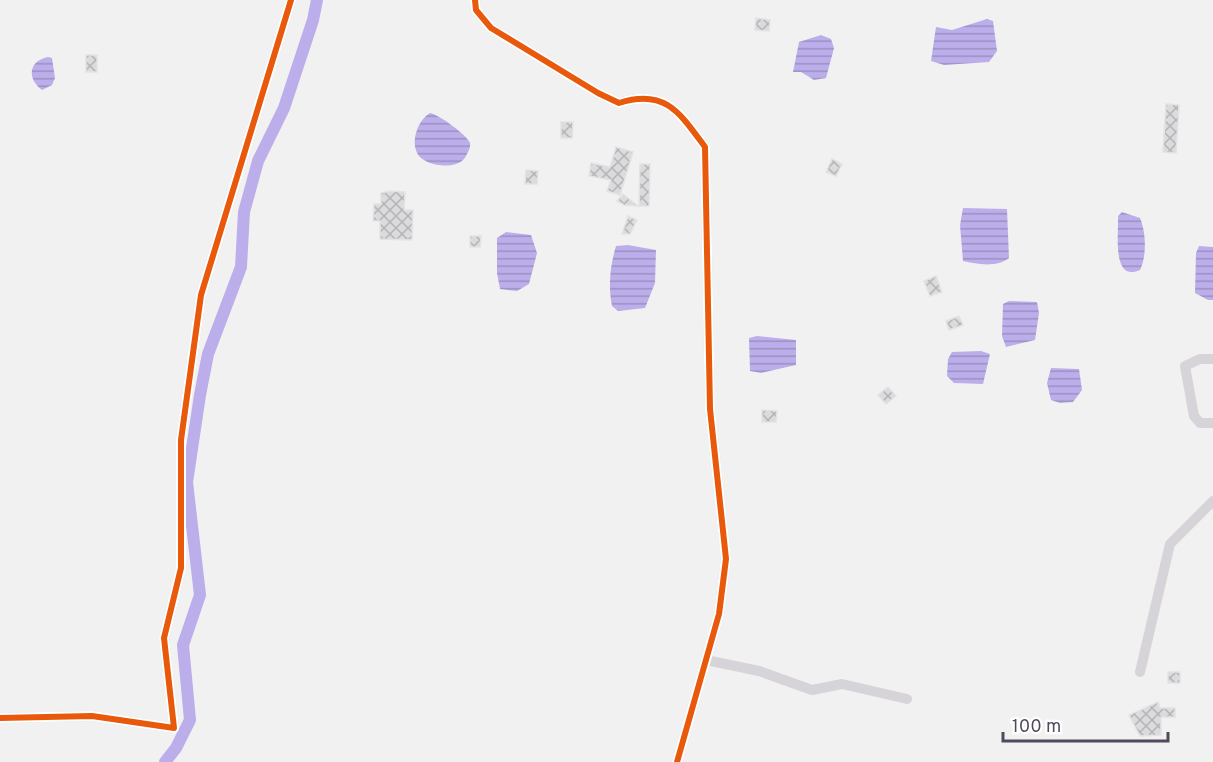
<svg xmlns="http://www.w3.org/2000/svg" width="1213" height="762" font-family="Overpass,sans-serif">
<defs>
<pattern id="water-rules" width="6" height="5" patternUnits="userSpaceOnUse" patternTransform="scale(1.5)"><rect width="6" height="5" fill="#bcaeea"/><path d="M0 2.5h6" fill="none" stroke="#9b90c1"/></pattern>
<pattern id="building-cross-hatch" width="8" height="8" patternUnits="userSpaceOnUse" patternTransform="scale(1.5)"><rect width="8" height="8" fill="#dbdadd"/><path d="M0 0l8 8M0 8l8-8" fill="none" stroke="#b4b3b6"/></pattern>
</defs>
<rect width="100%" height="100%" fill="#f1f1f1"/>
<path fill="url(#water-rules)" d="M987 19 993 21 997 51 989 62 944 65 931 61 936 27 952 30Z
M821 35 831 39 834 48 826 78 814 80 801 72H793L799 42Z
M48 57 52 58 55 78 52 85 42 90C27 79 28 61 48 57Z
M430 113C438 114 467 135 470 143 471 147 468 152 466 156 460 169 435 167 424 160 407 150 416 121 430 113Z
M963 208 1007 209 1009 258C996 268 977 264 963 261L960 225Z
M1122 212 1140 218C1146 232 1147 256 1140 270 1111 283 1119 232 1118 216Z
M506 232 531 235 537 253 529 284 517 291 500 289 497 273V238Z
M628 245 656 250 655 283 645 308 618 311 612 306C608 286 610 266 616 246Z
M1199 246 1213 247V300H1208L1195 293 1196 253Z
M1009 301 1037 302 1039 313 1035 340 1006 347 1002 336 1003 304Z
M757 336 796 340V365L761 373 750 371 749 338Z
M981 351 990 354 983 384 954 383 947 376 948 359 952 352Z
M1051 368 1079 369 1082 390 1073 402 1060 403 1051 400 1047 383Z"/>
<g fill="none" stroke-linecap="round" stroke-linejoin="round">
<path stroke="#bcaeea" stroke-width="12" d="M165 762 176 748 190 720 183 645 200 595 187 482 200 395 208 354 241 267 244 212 258 161 284 108 313 20 317 0"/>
</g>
<path fill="url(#building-cross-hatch)" stroke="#e3e2e4" stroke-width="1.5" d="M756 18 770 20 769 31 755 30Z
M86 55H97V72H86Z
M1166 104 1179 105 1176 153 1163 152Z
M561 122H573L572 138H561Z
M616 147 633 152 620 195 607 191 611 180 589 176 591 163 610 167Z
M832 159 842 164 836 176 826 172Z
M640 164H650L649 206H639Z
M526 170 538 171 537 184H525Z
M390 191 405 192 404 210H413L412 240 380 239V221H373L374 204H381V193Z
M623 194 638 206 624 205 617 201Z
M628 216 637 220 630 234H622Z
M470 236H481L480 247H470Z
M936 276 942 292 930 296 924 281Z
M959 316 963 325 949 330 946 321Z
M888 387 896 396 886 404 878 395Z
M762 410 777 411 776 422H762Z
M1168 672H1180V683H1168Z
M1158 702 1160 708H1175V717H1161V735L1140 736 1129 715Z"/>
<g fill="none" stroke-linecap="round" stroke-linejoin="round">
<path stroke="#d6d4d8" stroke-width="10" d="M475 0 476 10 491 28 598 93 619 103C665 88 680 113 705 147L710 409 726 559 719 614 677 762
M1213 359H1200L1185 366 1194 416 1200 423H1213
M706 660 759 671 812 690 842 684 907 699
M1140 672 1170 544 1213 501
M0 718 92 716 174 728 164 638 181 568V440L201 295 291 0"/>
<g stroke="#fff" stroke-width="10">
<path id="cycleway" d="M475 0 476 10 491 28 598 93 619 103C665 88 680 113 705 147L710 409 726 559 719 614 677 762
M0 718 92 716 174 728 164 638 181 568V440L201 295 291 0"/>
</g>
<use href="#cycleway" stroke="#e8590c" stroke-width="6"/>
</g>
<path d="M1003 732v9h165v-9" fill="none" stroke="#53495c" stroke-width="3"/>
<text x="1012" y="732" font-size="18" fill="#53495c" stroke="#ffffff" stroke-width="4.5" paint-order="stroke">100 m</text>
</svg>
